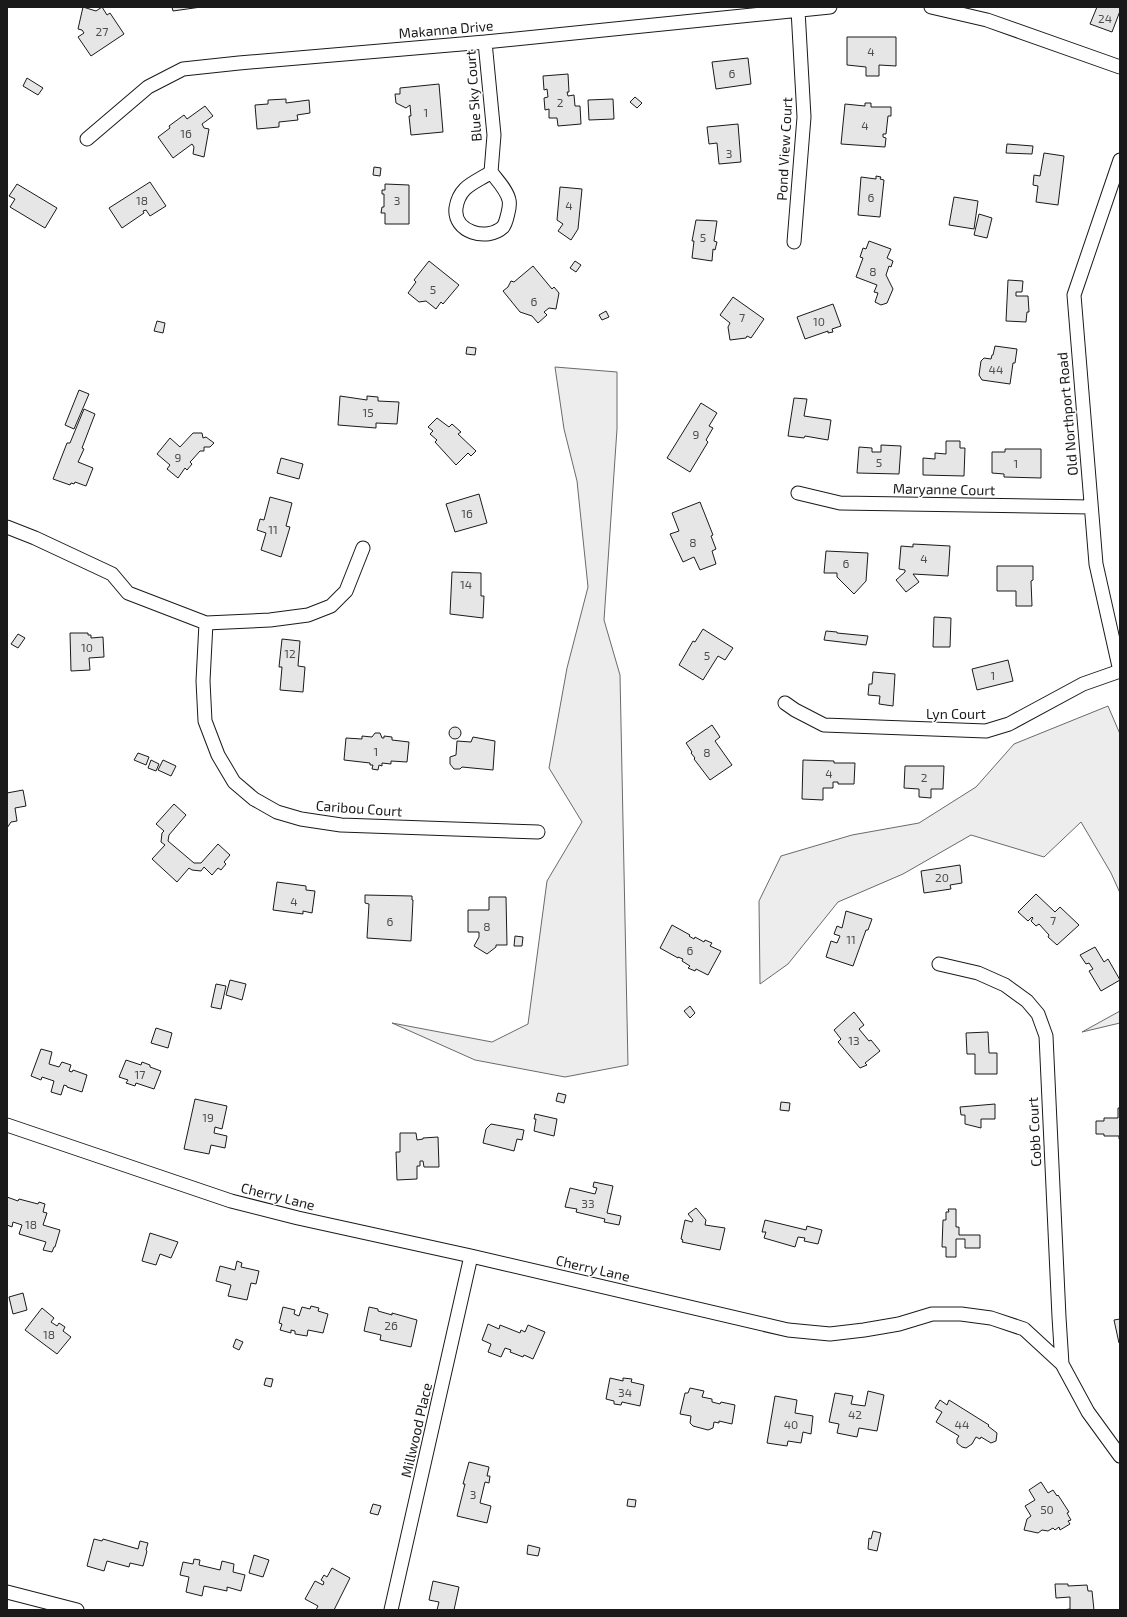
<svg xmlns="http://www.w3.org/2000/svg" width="1127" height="1617" font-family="'Exo 2',sans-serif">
<rect width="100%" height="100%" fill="#fff"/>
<path fill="#ededed" stroke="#6a6a6a" d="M555 367 617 372V429L604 620 620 675 628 1065 565 1077 475 1060 392 1023 492 1042 528 1024 547 881 582 822 549 768 567 668 588 587 577 481 564 429Z
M1108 706 1120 734V893L1111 873 1081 822 1044 857 971 835 903 874 838 902 788 964 760 984 759 901 781 856 852 835 919 823 976 787 1014 744Z
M1120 1011V1023L1082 1032Z"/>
<path fill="#e6e6e6" stroke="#1a1a1a" d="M83 7 96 11 102 7 107 15 110 13 124 34 91 56 78 37 84 33 82 30 78 29Z
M172 7H201L173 11Z
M1097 7H1120V11L1112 32 1090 24Z
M847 37H896V66L879 65V76H866V67L847 65Z
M748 58 751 84 716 89 712 62Z
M568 74 569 92H567L568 96 574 95 575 106H580L581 124 558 126 557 118H549V109L545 110 544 98 548 97 547 89 544 90 543 76Z
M27 78 43 88 38 95 23 86Z
M439 84 443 132 411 135 409 116H411L410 105 406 108 396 103 395 94H400V88Z
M635 97 642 103 637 108 630 102Z
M286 99V103L309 100 310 113 297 115 298 120 279 122V127L257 129 255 105 268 104V100Z
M613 99 614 119 589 120 588 100Z
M865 103H871V107H891V116H888L886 134H883V137L886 138 885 147 841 144 845 104 865 106Z
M205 106 213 116 202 124 204 128 209 129 204 157 193 154 194 147 192 144 173 158 158 137 170 128 169 126 184 115 187 119Z
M738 124 741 162 719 164 717 143 709 144 707 127Z
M1007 144 1033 146 1032 154 1006 153Z
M1044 153 1064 156 1058 205 1036 202 1038 186 1033 185 1034 175 1040 176Z
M374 167 381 168 380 176 373 175Z
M876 176 881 177 880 179 884 180 880 217 858 215 861 177 876 179Z
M150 182 166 206 150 216 146 210 143 211 144 213 122 228 109 208Z
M17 184 57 208 45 228 10 207 15 199 9 196Z
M385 184 409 185V224H385V213H381L382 207H384V194H382V190H385Z
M560 187 582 189 578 229 571 240 558 231 563 224 557 220Z
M954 197 978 201 974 229 949 225Z
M979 214 992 218 987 238 974 235Z
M696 220 717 221 714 241 717 242 715 250 713 249 712 261 692 258 694 241H692Z
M869 241 891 249 887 258 893 261 891 267 889 266 886 275 893 289 887 303 881 305 875 302 878 293 874 292 877 285 856 277 863 258 860 257 863 248 866 249Z
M429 261 459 285 443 304 441 302 436 309 426 301 419 302 408 293 416 282 414 280Z
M575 261 581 265 576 272 570 268Z
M533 266 552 289 554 287 559 293 556 309 549 308 544 312 547 315 538 323 532 316 520 312 503 291 508 287 511 281 514 282Z
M1008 280 1023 281 1022 292H1016V296H1028L1029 312H1027L1026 322 1006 321Z
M733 297 764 319 751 338 747 336 746 338 730 340 728 327 730 323 720 315Z
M833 304 841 326 832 329 833 332 828 333V331L805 339 797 317Z
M606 311 609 317 602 320 599 315Z
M157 321 165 323 163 333 154 331Z
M995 346 1017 349 1015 363H1013L1010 384 982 380 979 375 981 361 984 358 991 359 992 355H993Z
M467 347 476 348 475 355 466 354Z
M79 390 89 394 74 429 65 425Z
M340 396 367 400V396L378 397V401L399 402 397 424 376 423V428L338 425Z
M794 398 807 399 804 416 831 420 828 440 805 436 804 438 788 436Z
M701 403 717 413 709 426 713 428 706 440 708 442 690 472 667 458Z
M84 409 95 414 82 448 84 449 78 462 93 468 86 486 75 482 74 484 71 483 70 485 53 479 67 443H70Z
M437 418 449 427 452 424 461 432 458 434 476 451 471 456 468 453 456 465 435 442 437 440 430 434 433 431 428 427Z
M193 433H202L203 438 206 437 214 443 210 447H204V451H200L192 460 190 462 192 464 187 470 185 468 178 478 167 469 170 465 157 454 170 438 180 447Z
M946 441H960V448H965L964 476 923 475V458L935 459V453L946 454Z
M881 445 901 446 899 474 857 473 859 447 872 448V452H881Z
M1005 449H1041V478L1004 477V474L992 473V452H1005Z
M281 458 303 464 299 479 277 473Z
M479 494 487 523 455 532 446 504Z
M270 497 292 503 286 526 290 527 281 557 261 550 266 533 257 530 260 519 264 520Z
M700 502 713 535 711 536 716 549 712 551 716 564 700 570 694 557 683 562 670 534 679 531 672 513Z
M913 544 950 546 948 576 913 574 919 582 906 592 896 580 905 572V570L899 569 901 546 913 547Z
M826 551 868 553 866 581 854 594 837 577V573H824Z
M997 566H1033V580L1031 581 1032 606H1016V591H997Z
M452 572 481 573V596H484L483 618 450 614Z
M934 617 951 618 950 647H933Z
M703 629 733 648 725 660 718 656 703 680 679 665 693 641 695 642Z
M826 631 837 632V633L868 636 866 645 824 640Z
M70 633H88V635H91V638L103 637 104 657 89 658 90 670 71 671Z
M18 634 25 638 18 648 11 644Z
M282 639 300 641 298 666 305 667 303 692 280 690 282 667H279Z
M1008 660 1013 681 977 690 972 669Z
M873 672 895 674 893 706 879 704 880 696 868 695 869 684H872Z
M712 725 720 737 715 741 732 765 710 780 694 759 695 758 691 753 692 752 686 743Z
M449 733a6 6 0 1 1 12 0a6 6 0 1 1-12 0Z
M375 733H380L382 738H384V736L392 737V740L409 742 407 762 391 761V764L382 763V766L379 765 378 770 372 769 373 765H370V763L344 760 346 738 362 739V736L372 737Z
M473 737 495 741 493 770 462 767 460 769H454L450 764V757L456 755 457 741 471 742Z
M138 753 149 757 146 765 134 760Z
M151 760 159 764 156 771 148 768Z
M163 760 176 766 171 776 158 770Z
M803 760 834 761V763H855L854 784H838V782H833V788H823V800L802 799Z
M905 766H944L943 789H931V798L919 797V789L904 788Z
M23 790 26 806 15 808 17 821 11 822 7 828V793Z
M174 804 186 815 169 835 168 841 194 863H201L218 844 230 855 224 862 226 864 221 870 218 868 212 875 204 867 201 871 192 870 189 868 177 882 152 859 165 845 161 842 162 833 164 831 156 824Z
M960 865 962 883 950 885 951 889 924 893 921 871Z
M277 882 306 886V890L315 891 312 913 303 911V914L273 910Z
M1036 894 1055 912 1060 907 1079 925 1057 945 1048 937 1049 935 1039 924 1036 926 1031 921 1033 918 1032 917 1028 921 1018 912Z
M365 895 412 896V900H413L411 941 367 938 369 904 365 903Z
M489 897H506L507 945H496V947L487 954 474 946 479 937V932H468V910H489Z
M846 911 872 919 868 930H866L853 966 826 957 831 941 837 943 840 936 834 934 837 926 842 928Z
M672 925 690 935 689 936 694 939 695 937 704 942 705 940 712 943 710 946 721 951 708 975 696 969 695 971 688 968 690 966 682 961 683 959 678 957V958L660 948Z
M515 936 523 937 522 946H514Z
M1095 947 1104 962 1108 959 1120 980 1101 991 1089 971 1093 969 1089 963 1086 964 1080 955Z
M230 980 246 984 242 1000 226 995Z
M216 984 226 986 221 1009 211 1007Z
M690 1006 695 1013 690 1018 684 1011Z
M854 1012 864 1025 859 1029 869 1041 871 1040 880 1051 865 1063 867 1065 860 1068 838 1042 841 1039 834 1030Z
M156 1028 172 1033 168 1048 151 1043Z
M988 1032 989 1053H997V1074H975V1054H967L966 1033Z
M41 1049 52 1052 49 1064 59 1067 62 1062 71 1065 69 1071 72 1072 73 1070 87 1075 82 1092 67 1087V1086L64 1085 61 1095 51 1092 54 1081 42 1077 41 1080 31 1076Z
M126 1060 141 1065 142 1062 150 1065V1067L161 1071 154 1089 136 1083 135 1086 126 1083 128 1080 119 1077Z
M558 1093 566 1095 564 1103 556 1101Z
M195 1099 227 1106 222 1129 215 1127 214 1133 227 1136 225 1148 211 1145 209 1154 184 1149Z
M781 1102 790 1103 789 1111 780 1110Z
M995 1104V1119H981V1128L965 1124V1115H961L960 1107Z
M1118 1108H1120V1139H1119V1136H1104V1134H1096V1121H1104V1118H1118Z
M535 1114 557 1119 554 1136 534 1131 536 1119H534Z
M491 1124 524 1130 522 1140 517 1139 514 1151 483 1143 486 1129Z
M400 1133H416L417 1140 423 1139V1138L438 1137 439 1167H424L423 1161H420V1166H417V1179L397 1180 396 1152H400Z
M594 1182 613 1186 607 1213 621 1216 619 1225 604 1222 605 1219 576 1212 577 1209 565 1207 570 1188 595 1194 597 1188 593 1187Z
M7 1197 18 1201 19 1199 38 1204 39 1202 45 1204 43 1212 47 1213 43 1225 60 1230 55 1247H54L52 1252 43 1250 46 1242 19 1234 22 1225 13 1222 12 1227 7 1225Z
M696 1208 706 1220 705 1225 725 1228 720 1250 682 1242 683 1240 681 1239 685 1220 692 1222 693 1220 688 1214Z
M948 1209H956V1227H959V1235H980V1248H965V1239H956V1257H946V1247H942L943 1220H946V1212H949Z
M765 1220 806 1230 807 1226 822 1230 818 1244 804 1241 805 1238 798 1237 795 1247 764 1238 766 1232H762Z
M150 1233 178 1242 171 1258 160 1254 156 1265 142 1261Z
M237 1261 242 1263 241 1267 259 1271 256 1284 251 1283 247 1300 228 1296 231 1285 216 1281 220 1266 235 1270Z
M23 1293 27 1310 13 1314 9 1297Z
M311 1306 319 1308 318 1311 328 1314 323 1333 308 1330 307 1336 295 1334V1331L291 1330V1333L280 1330 282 1324 279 1323 283 1307 295 1310 294 1314 299 1316 302 1307 310 1309Z
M369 1307 378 1309V1311L392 1315V1313L417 1320 411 1347 380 1340 381 1335 364 1331Z
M42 1308 54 1318 51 1322 57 1326 59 1323 65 1327 63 1331 71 1337 57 1354 25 1330Z
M1120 1319V1343H1119L1114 1320Z
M488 1324 499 1329 500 1325 520 1333 521 1330 525 1332 528 1325 545 1332 533 1359 524 1355 523 1357 510 1352 511 1350 505 1348 501 1357 488 1352 491 1344 482 1340Z
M236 1339 243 1342 239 1350 233 1347Z
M266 1378 273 1379 271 1387 264 1385Z
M610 1378 623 1381V1378L632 1379 631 1382 644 1385 640 1406 622 1402 621 1405 614 1404V1401L606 1399Z
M690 1388 704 1391 702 1397 712 1399V1402L720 1404 721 1402 735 1405 732 1424 719 1421V1423L714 1422 713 1428 708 1430 693 1426 690 1423 691 1416 680 1414 685 1393H688Z
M868 1391 884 1395 877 1431 859 1428 857 1437 837 1433 839 1424 829 1422 835 1393 853 1396 851 1404 865 1406Z
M775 1396 797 1400 795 1413 813 1416 811 1434 803 1432 801 1443 788 1441 787 1446 767 1443Z
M940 1400 947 1405 949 1400 989 1425 988 1426 997 1433 996 1441 991 1443 981 1437 980 1439 976 1437 972 1444 966 1448 962 1447 957 1443V1439L959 1436 936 1422 942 1412 935 1408Z
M469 1462 489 1467 487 1476H490L489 1483 485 1482 480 1503 491 1506 487 1523 457 1516 465 1484H463Z
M1041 1482 1048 1493 1053 1490 1057 1496 1058 1495 1069 1512 1067 1513 1071 1520 1068 1521 1070 1524 1060 1530 1059 1527 1055 1530 1053 1528 1048 1531 1042 1530 1038 1533 1024 1530 1027 1519 1031 1516 1025 1506 1035 1500 1029 1490Z
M628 1499 636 1500 635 1507 627 1506Z
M373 1504 381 1506 378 1515 370 1513Z
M873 1531 881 1533 877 1551 868 1549 869 1538 871 1539Z
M94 1539 102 1541 103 1539 138 1549 140 1541 148 1543 146 1550 147 1551 143 1566 130 1563 129 1567 107 1561 104 1571 87 1566Z
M528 1545 540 1548 538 1556 527 1554Z
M254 1555 269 1560 263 1577 249 1573Z
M194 1559 200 1560 199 1565 220 1570 222 1561 234 1564 233 1572 245 1575 241 1591 227 1587V1591L204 1586 202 1596 186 1592 189 1577 180 1575 183 1562 193 1564Z
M332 1568 350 1578 334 1610H316L318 1606 305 1599 315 1581 323 1585 324 1582 321 1580 324 1575 327 1577Z
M433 1581 459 1587 454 1610H437L439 1602 429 1600Z
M1055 1584H1068V1586L1087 1585 1088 1591H1092L1094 1610H1062L1070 1609V1597L1056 1598Z"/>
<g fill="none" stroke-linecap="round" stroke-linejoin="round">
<g stroke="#1a1a1a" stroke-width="15">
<path id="minor" d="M931 7 987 20 1120 67
M485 42 494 135 491 172C483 178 472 182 465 189 460 194 457 201 456 208 453 232 487 242 503 227 506 223 507 217 508 213 509 209 510 204 509 200 507 190 497 180 491 172
M87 139 148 87 183 69 239 63 485 42 830 7
M1120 160 1074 295 1096 564 1120 671
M794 242 804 117 798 10
M798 493 840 503 1091 507
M7 527 35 538 112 574 128 593 206 623 270 620 308 615 331 606 346 591 363 548
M206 623 203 681 205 721 218 755 234 782 254 799 277 812 301 819 341 825 538 832
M785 703 795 710 824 725 986 731 1009 724 1083 684 1120 671
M939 964 978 973 1005 985 1027 1001 1038 1014 1046 1036 1059 1317 1062 1364
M7 1125 231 1201 298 1218 471 1256 788 1330 830 1334 864 1330 899 1324 932 1314H961L991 1318 1024 1329 1062 1364 1088 1412 1120 1456
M7 1592 77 1610
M391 1610 471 1256"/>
</g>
<use href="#minor" stroke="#fff" stroke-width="13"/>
</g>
<g text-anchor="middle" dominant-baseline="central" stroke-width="3" stroke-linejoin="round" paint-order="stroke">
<g font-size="12" fill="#4d4d4d">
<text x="1105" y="18">24</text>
<text x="102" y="31">27</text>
<text x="871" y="51">4</text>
<text x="732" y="73">6</text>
<text x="560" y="102">2</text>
<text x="426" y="112">1</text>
<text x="865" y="125">4</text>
<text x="186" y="133">16</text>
<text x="729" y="153">3</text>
<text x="871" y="197">6</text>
<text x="142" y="200">18</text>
<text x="397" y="200">3</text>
<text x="569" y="205">4</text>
<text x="703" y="237">5</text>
<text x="873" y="271">8</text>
<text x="433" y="289">5</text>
<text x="534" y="301">6</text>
<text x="742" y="317">7</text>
<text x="819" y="321">10</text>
<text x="996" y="369">44</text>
<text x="368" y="412">15</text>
<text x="696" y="434">9</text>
<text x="178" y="457">9</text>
<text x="879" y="462">5</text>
<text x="1016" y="463">1</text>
<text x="467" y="513">16</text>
<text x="273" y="529">11</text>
<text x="693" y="542">8</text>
<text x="924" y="558">4</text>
<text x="846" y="563">6</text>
<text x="466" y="584">14</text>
<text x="87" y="647">10</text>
<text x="290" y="653">12</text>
<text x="707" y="655">5</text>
<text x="993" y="675">1</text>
<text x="376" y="751">1</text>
<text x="707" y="752">8</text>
<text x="829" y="773">4</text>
<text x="924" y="777">2</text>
<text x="942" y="877">20</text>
<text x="294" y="901">4</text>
<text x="1053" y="920">7</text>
<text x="390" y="921">6</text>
<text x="487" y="926">8</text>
<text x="851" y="939">11</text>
<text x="690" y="950">6</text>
<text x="854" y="1040">13</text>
<text x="140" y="1074">17</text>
<text x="208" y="1117">19</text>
<text x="588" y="1203">33</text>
<text x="31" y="1224">18</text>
<text x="391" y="1325">26</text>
<text x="49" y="1334">18</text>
<text x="625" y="1392">34</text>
<text x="855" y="1414">42</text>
<text x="791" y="1424">40</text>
<text x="962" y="1424">44</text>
<text x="473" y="1494">3</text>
<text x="1047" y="1509">50</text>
</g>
<g font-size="14" fill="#1a1a1a" stroke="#fff">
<text transform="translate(446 29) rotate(-5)">Makanna Drive</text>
<text transform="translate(473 96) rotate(-94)">Blue Sky Court</text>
<text transform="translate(784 149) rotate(-87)">Pond View Court</text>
<text transform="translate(1067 414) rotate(-95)">Old Northport Road</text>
<text transform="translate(944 489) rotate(1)">Maryanne Court</text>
<text x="956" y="713">Lyn Court</text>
<text transform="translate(359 808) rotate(4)">Caribou Court</text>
<text transform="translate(1034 1132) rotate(-93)">Cobb Court</text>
<text transform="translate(278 1196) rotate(14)">Cherry Lane</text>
<text transform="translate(593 1268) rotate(13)">Cherry Lane</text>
<text transform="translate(416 1430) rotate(-77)">Millwood Place</text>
</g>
</g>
<rect width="1127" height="1617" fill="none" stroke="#1a1a1a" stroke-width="16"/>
</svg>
